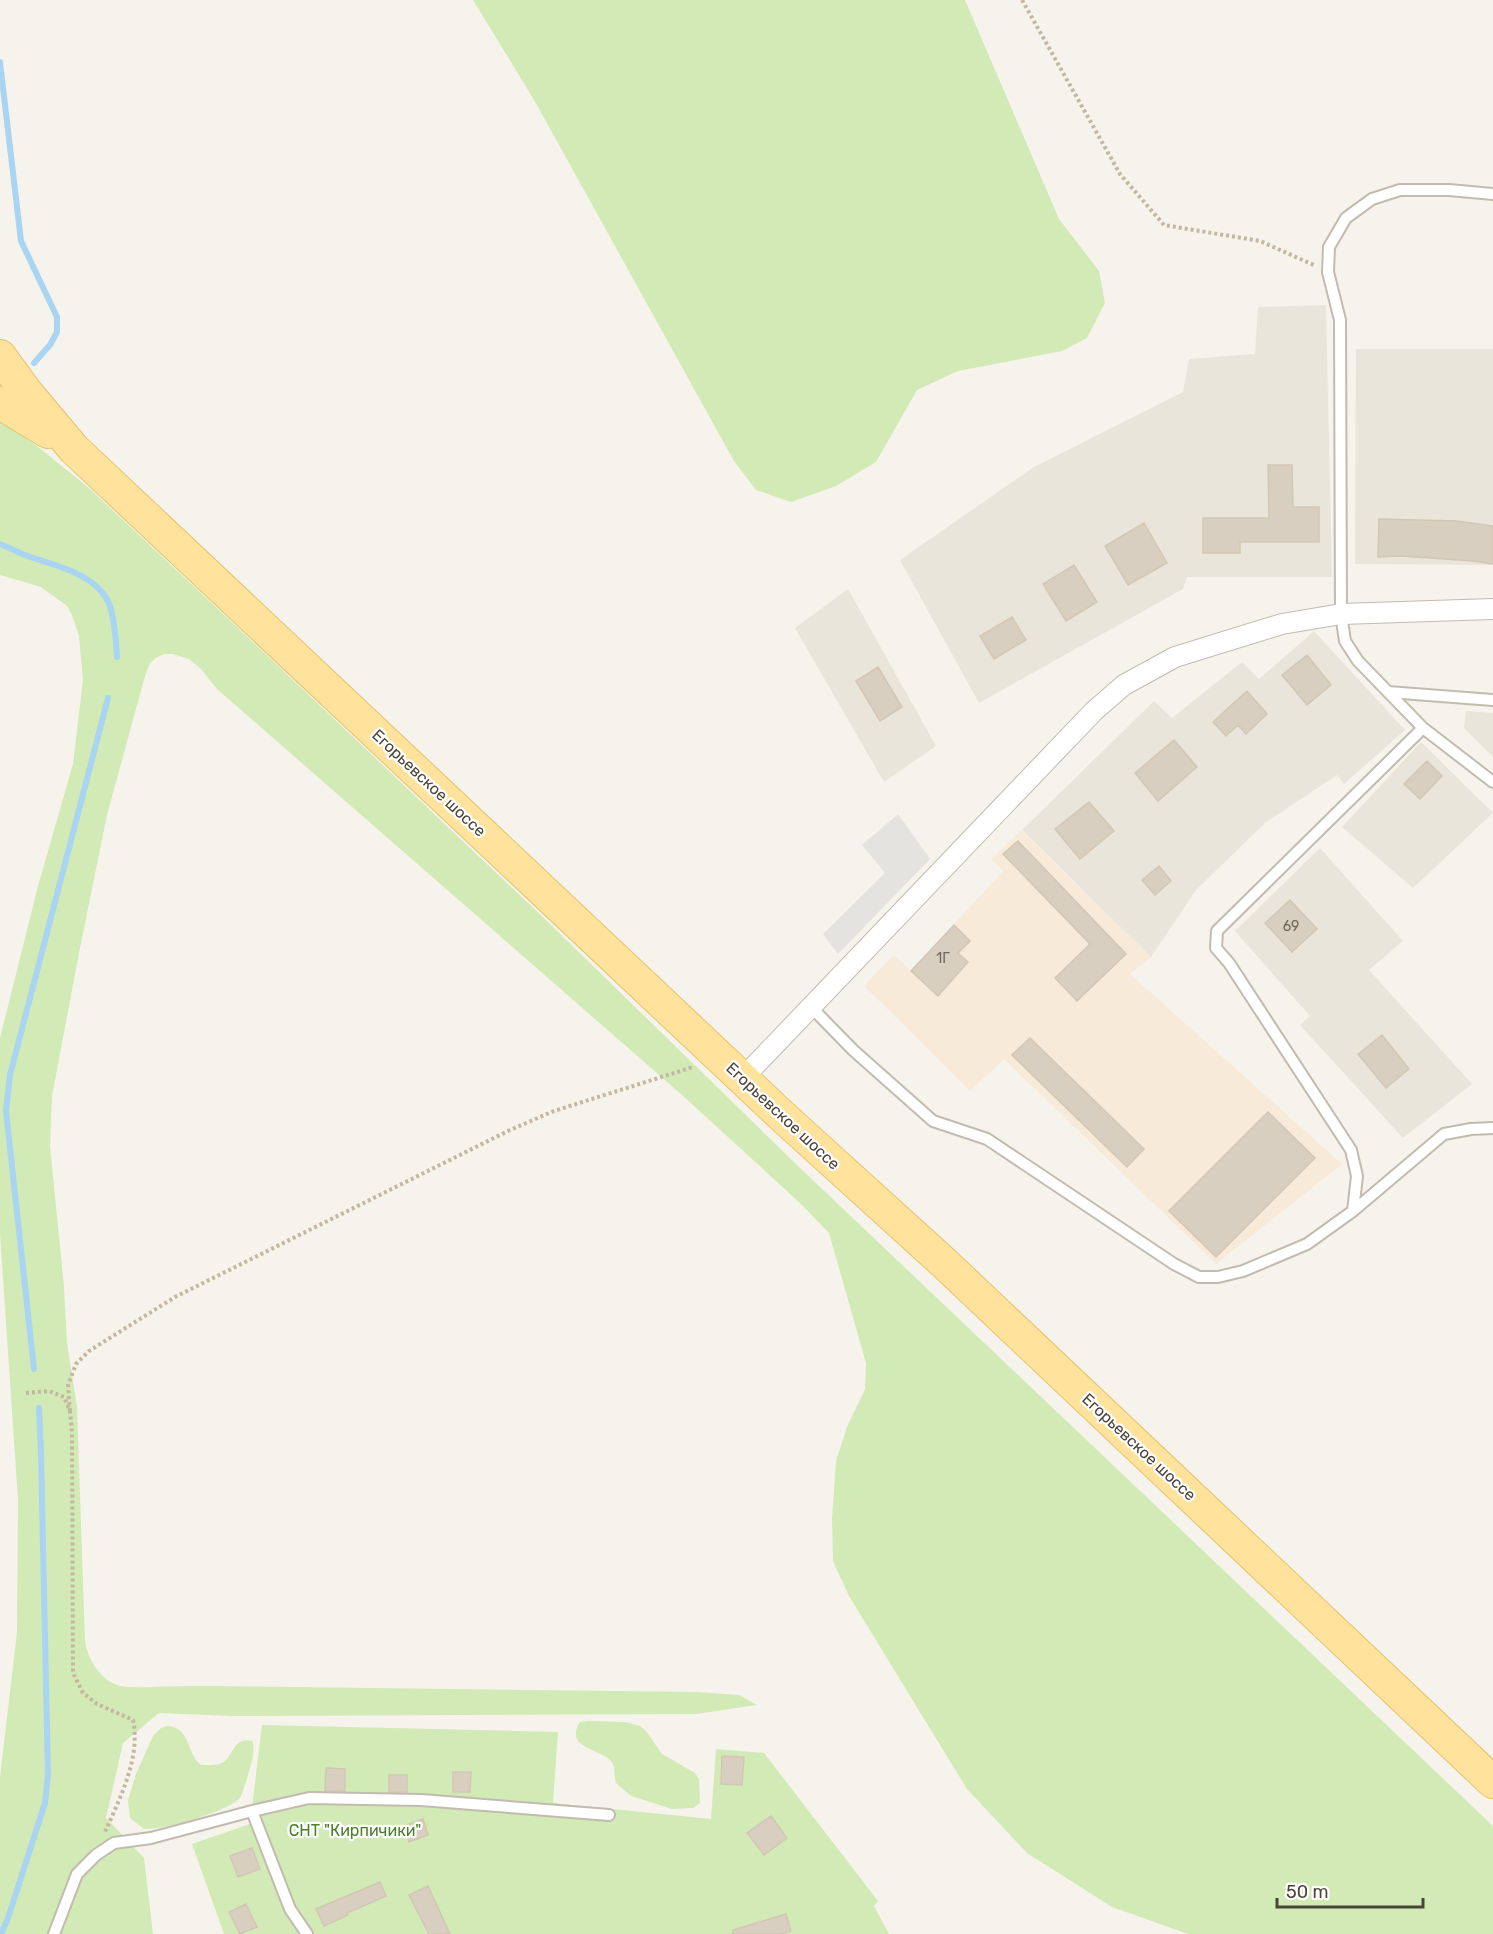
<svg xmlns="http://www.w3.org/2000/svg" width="1493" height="1934" font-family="Rubik,sans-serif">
<rect width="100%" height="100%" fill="#f6f3ec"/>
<path fill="#eae5da" d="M1326 305 1332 577H1187L1183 589 979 703 900 560 1034 467 1183 392 1189 359 1255 354 1258 307Z
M1356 349H1493V565L1355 564Z
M848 589 936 746 884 782 795 628Z
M1314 631 1405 730 1344 784 1337 775 1265 823 1196 890 1151 957 1022 830 1154 701 1172 718 1242 662 1259 679Z
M1466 711 1493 713V757L1464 728Z
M1421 742 1493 813 1413 888 1342 827Z
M1320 848 1403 941 1369 970 1472 1084 1403 1138 1300 1025 1310 1016 1235 931Z"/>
<path fill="#f7ead8" d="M1021 830 1151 957 1130 974 1342 1164 1216 1264 1004 1059 970 1091 864 986 894 955 911 971 1003 871 991 859Z"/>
<path fill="#d2eab5" d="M473 0H965L1059 219 1099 271 1105 303 1087 338 1062 351 958 371 917 390 876 462 836 486 791 502 756 490 734 461 533 98Z
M0 422 22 434 89 488 254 643 548 922 799 1167 1493 1826V1934H1188L1112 1907 1027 1853 967 1789 849 1596 833 1561 832 1519 836 1461 847 1427 865 1389 866 1363 829 1233 801 1204 682 1095 217 689 201 669 189 659 173 654H164L156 658 150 663 145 676 107 815 79 953 52 1096 50 1146 64 1287 67 1343 77 1407 85 1640C87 1659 101 1681 120 1686 130 1688 142 1687 152 1687 171 1686 189 1686 208 1686L697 1692 739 1695 757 1705 696 1714 232 1716 159 1713 123 1743 106 1818 144 1858 153 1934H0V1777L17 1632 18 1500 0 1234V1038L38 886 73 764 83 680 79 636 72 615 67 606 41 587 0 575Z
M588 1721 625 1722 640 1726 646 1731 662 1754 695 1773 699 1779 700 1803 693 1808 672 1809 631 1796 616 1783C614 1777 615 1769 613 1764 607 1749 562 1750 580 1722Z
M262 1725 558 1732 553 1803 711 1819 716 1749 764 1753 878 1901 874 1906 889 1934H224L192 1844 250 1824Z
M168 1726C191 1728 186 1753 201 1765 208 1765 215 1766 222 1763 235 1756 232 1736 253 1741 253 1746 254 1750 253 1755 253 1760 242 1796 240 1798 226 1812 164 1830 144 1829L130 1818 128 1800 136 1774 153 1736 161 1728Z"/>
<path fill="#e5e3e0" d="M898 814 930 859 838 954 823 934 885 873 862 845Z"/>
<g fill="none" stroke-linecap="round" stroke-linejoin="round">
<path stroke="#a9d4f2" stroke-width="6" d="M0 62 21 241 57 317V332L50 345 34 363
M0 544C8 547 17 552 25 555 54 566 98 573 110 606 115 622 116 640 117 657
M34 1369 6 1111 10 1075 108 698
M1 1934 8 1918 45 1803 48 1775 41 1453 39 1408"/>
</g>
<path fill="#d8cfc1" stroke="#d3c7b4" stroke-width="1.5" d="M1268 465H1292L1293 507H1319V542H1240V553H1203V518H1269Z
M1379 519 1457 521 1493 526V564L1473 561 1401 556 1378 557Z
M1144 523 1167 563 1128 585 1105 546Z
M1074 565 1097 602 1066 621 1043 584Z
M1012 617 1026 640 994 659 980 636Z
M1307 655 1331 685 1307 705 1282 675Z
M878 667 902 707 880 721 856 681Z
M1247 691 1267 714 1246 734 1238 725 1226 736 1213 722Z
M1174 740 1197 767 1158 801 1135 773Z
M1427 761 1442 776 1420 799 1404 784Z
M1089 802 1114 831 1080 859 1055 829Z
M1018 841 1126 954 1077 1001 1055 978 1090 944 1003 854Z
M1159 866 1171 881 1155 895 1142 880Z
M1290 900 1317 929 1292 952 1265 923Z
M954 925 970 941 958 953 968 962 938 996 911 971Z
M1382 1035 1409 1069 1386 1088 1358 1054Z
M1030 1038 1144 1149 1127 1167 1012 1055Z
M1268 1112 1315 1158 1216 1257 1169 1211Z
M722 1756 744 1757 742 1785 721 1784Z
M326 1768 345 1769V1791H325Z
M453 1772H471L470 1792H453Z
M389 1775H407V1792H389Z
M771 1816 787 1838 764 1855 747 1833Z
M423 1819 428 1835 409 1842 404 1826Z
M252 1848 260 1869 238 1877 230 1856Z
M380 1882 386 1896 347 1913 348 1915 324 1926 316 1909Z
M428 1886 450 1934H429L409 1895Z
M246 1904 257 1927 240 1934 229 1912Z
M786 1914 791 1931 780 1934H733V1930Z"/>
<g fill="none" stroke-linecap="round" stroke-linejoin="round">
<g stroke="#c2bbae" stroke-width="14">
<path id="service" d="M1493 194 1449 190H1400L1372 199 1346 218 1329 247 1328 272 1340 320 1341 614 1345 641 1358 661 1423 728 1493 782
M1388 692 1493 700
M811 1007 853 1050 933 1121 987 1139 1174 1264 1199 1277H1218L1243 1271 1307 1244 1353 1211 1444 1134 1471 1129 1493 1128
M1353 1211 1357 1176 1351 1150 1229 963 1216 948 1217 931 1423 728
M252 1811 290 1909 307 1934
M54 1934 77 1874 96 1855 114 1843 151 1838 252 1811 309 1798 421 1800 609 1815"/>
</g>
<g stroke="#c2bbae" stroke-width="22">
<path id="minor" d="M742 1079 1094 711 1124 685 1175 657 1282 624 1341 614 1493 609"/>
</g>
<g stroke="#e6c16a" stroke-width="34">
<path id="primary" d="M0 356 27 393 74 449 781 1115 942 1261 1493 1782
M0 403 48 432"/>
</g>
<path stroke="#c4b79f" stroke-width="4" stroke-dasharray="3 3" stroke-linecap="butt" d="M1022 0 1120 174 1164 225 1260 241 1316 266
M26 1393 49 1391 64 1397 70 1411 72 1433 73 1673 83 1693 97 1704 133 1720C141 1757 120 1798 105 1832
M70 1411 68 1385 76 1364 89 1351 175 1297 510 1130 554 1111 693 1067"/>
<use href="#service" stroke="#fff" stroke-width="10"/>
<use href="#minor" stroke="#fff" stroke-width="20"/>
<use href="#primary" stroke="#ffe39c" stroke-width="32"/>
</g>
<g text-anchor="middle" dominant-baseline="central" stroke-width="4.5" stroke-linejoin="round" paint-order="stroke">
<g font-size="14" fill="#6e675b">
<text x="1291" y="926">69</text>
<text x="943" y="958">1Г</text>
</g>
<g font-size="16" fill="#4b4439" stroke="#fff">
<text transform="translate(429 783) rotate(43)">Егорьевское шоссе</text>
<text transform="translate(783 1116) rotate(43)">Егорьевское шоссе</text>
<text transform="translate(1139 1447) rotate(43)">Егорьевское шоссе</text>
</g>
<g font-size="16" fill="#4a7f2a" stroke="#fff">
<text x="355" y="1830">СНТ "Кирпичики"</text>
</g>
</g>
<path d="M1277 1898v9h146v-9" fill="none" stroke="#4b4439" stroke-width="3"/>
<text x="1286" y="1898" font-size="18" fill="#4b4439" stroke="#ffffff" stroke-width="4.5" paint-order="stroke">50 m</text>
</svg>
